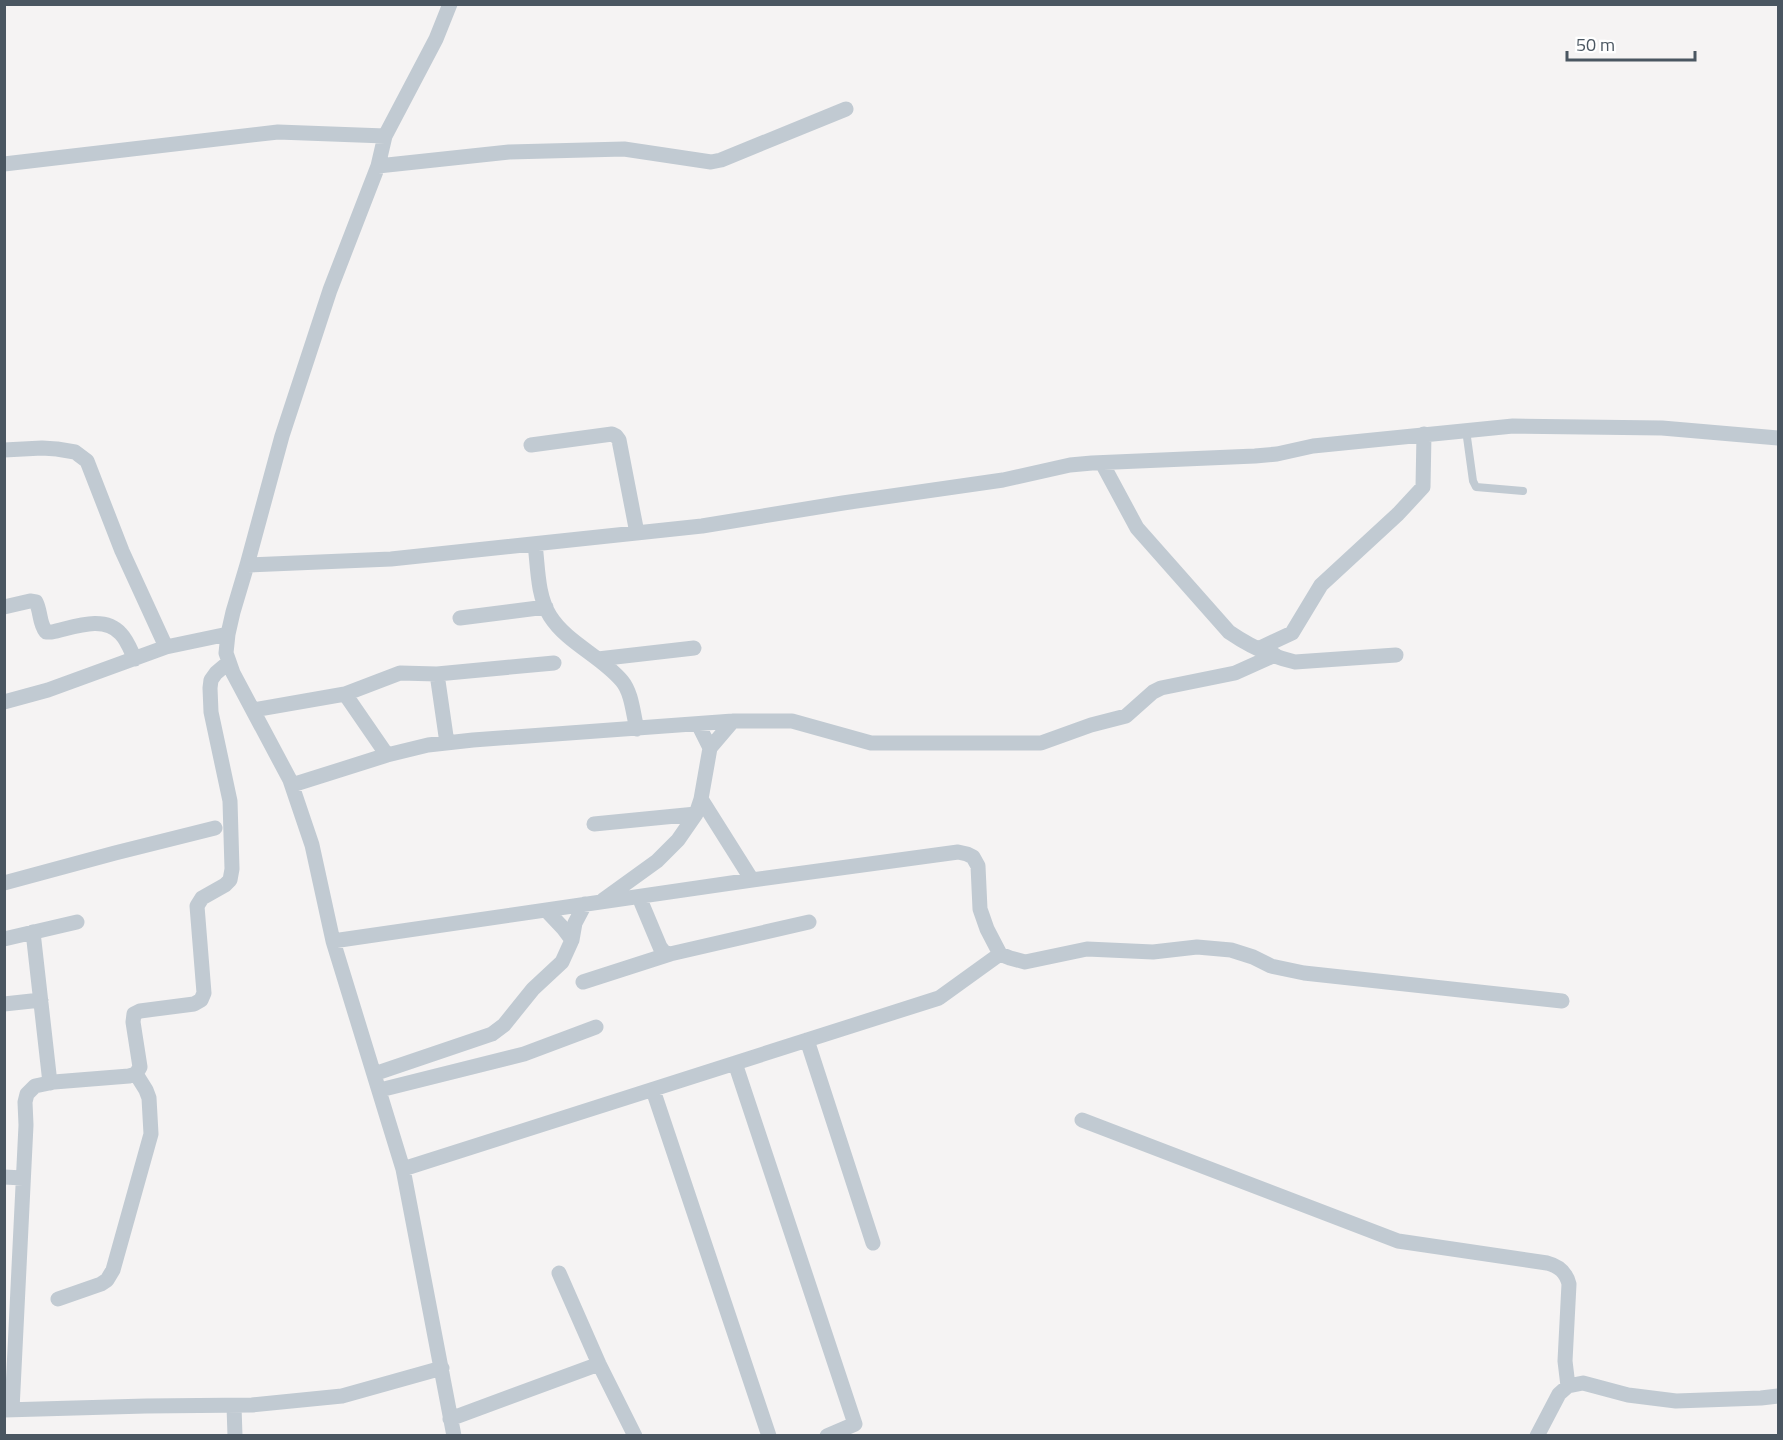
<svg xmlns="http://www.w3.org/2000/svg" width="1783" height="1440" font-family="'Titillium Web',sans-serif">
<rect width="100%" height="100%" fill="#f5f3f3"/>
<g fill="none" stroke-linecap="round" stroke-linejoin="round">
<path stroke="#c1cad2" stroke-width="8" d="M1466 430 1473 481 1476 487 1523 491"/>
<path stroke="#c1cad2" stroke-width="15" d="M450 4 436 39 385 136 378 166 330 290 282 436 247 565 233 612 228 634 226 653 233 673 290 780 312 845 333 941 403 1169 454 1436
M4 164 278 132 385 136
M378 166 509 152 624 149 711 162 721 160 846 109
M531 445 612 434 616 436 619 440 637 533
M4 450 42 448 57 449 75 452 87 461 122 551 166 647
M1102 463 1137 528 1229 632C1248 645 1273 657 1295 662L1396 655
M535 544C538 567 537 595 550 616 567 643 601 656 622 681 632 693 633 714 637 729
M247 565 391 559 702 526 843 503 1003 480 1070 465 1092 463 1255 456 1277 454 1313 446 1513 426 1662 428 1778 438
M4 607 30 601 36 602C41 612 39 623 46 632H52C72 628 104 614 121 634 127 640 131 651 135 659
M460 618 546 607
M1260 648 1292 633 1321 585 1398 514 1423 487 1424 434
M598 659 694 648
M437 674 447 743
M345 694 387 755
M4 702 48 690 166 647 228 634
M253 710 345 694 400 673 437 674 554 663
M710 748 733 721
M292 785 387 755 428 745 473 740 733 721H792L871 743H1041L1091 725 1126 716 1153 692 1161 688 1235 673 1275 655
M701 799 752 880
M594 824 696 814
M4 883 115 853 215 828
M639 897 660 947 664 952 670 954 809 922
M603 900 657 861 678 840 696 814 701 799 710 748 698 724
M546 910 563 928 572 940
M33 932 50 1083
M4 939 77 922
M333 941 752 880 958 852 967 854 973 857 978 866 980 909 987 929 1000 954 1010 958 1025 962 1087 949 1153 952 1197 947 1231 950 1253 957 1271 966 1304 973 1562 1001
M583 982 670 954
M4 1004 41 1000
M807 1040 873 1243
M735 1063 855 1424 827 1436
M374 1074 492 1034 504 1025 533 989 562 962 572 940 575 923 585 904
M380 1090 524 1054 596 1027
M653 1090 769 1436
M1082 1120 1398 1241 1547 1263C1559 1266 1566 1272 1569 1284L1565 1361 1568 1386
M403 1169 939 998 1000 954
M4 1177 23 1178
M559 1273 599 1364 635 1436
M58 1299 101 1284 107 1280 113 1270 151 1134 149 1098 146 1090 136 1074
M234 1406 235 1436
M4 1410 146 1406 252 1405 342 1396 442 1368
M12 1410 26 1125 25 1102 27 1094 35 1086 54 1082 129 1076 136 1074 140 1067 133 1022 134 1014 140 1011 194 1004 201 1000 204 993 197 906 202 898 225 885 230 880 232 869 230 801 211 712 210 688 211 680 216 673 229 662
M450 1419 599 1364
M1537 1436 1559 1394 1568 1386 1583 1383 1628 1395 1676 1401 1761 1398 1778 1396"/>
</g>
<rect width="1783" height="1440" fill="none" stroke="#4a5661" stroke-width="12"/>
<path d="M1567 51v9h128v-9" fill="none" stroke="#4a5661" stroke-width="3"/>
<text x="1576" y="51" font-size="18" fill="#4a5661" stroke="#ffffff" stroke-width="4.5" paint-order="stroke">50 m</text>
</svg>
